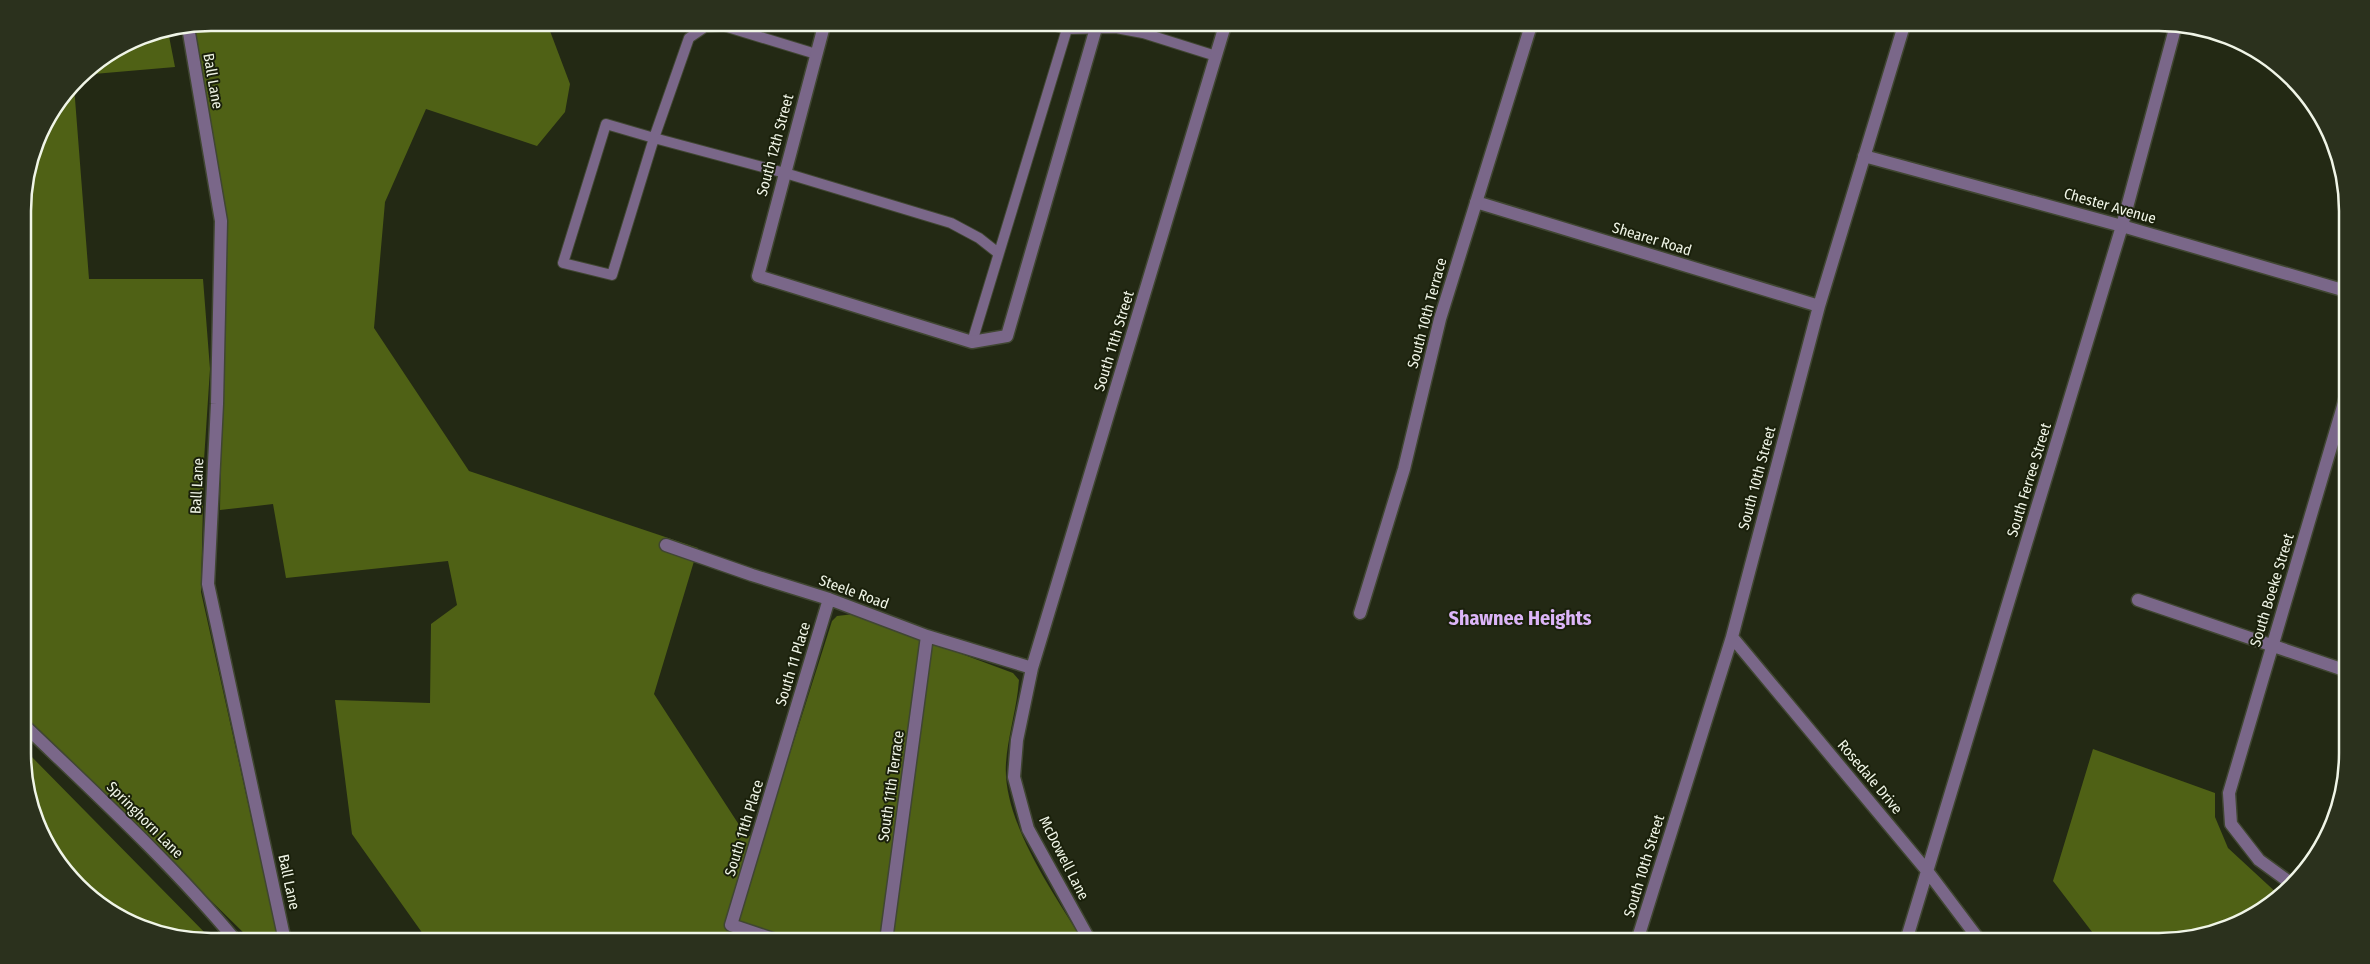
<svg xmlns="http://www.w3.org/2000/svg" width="2370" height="964" font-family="'Fira Sans Condensed',sans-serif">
<rect width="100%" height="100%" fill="#232914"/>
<path fill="#4f6115" d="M212 22 547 23 570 84 565 112 537 146 426 109 385 202 374 328 469 471 698 548 654 694 745 834 762 841 832 621 837 616 854 614 1013 673 1019 680C1017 708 1008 735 1006 763 1002 821 1054 894 1083 941H428L352 834 335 700 430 703 431 624 457 605 448 561 286 578 273 504 220 510 225 213 193 26Z
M168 31 175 67 82 75 87 70 139 37Z
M74 86 89 279H203L210 369 204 460 201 592 278 938 277 941H252L26 719 23 199 42 128Z
M2093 749 2215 793V817L2228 848 2280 896 2273 903 2219 931 2171 941H2099L2053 881Z
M26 751 213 941 151 931 106 909 69 877 42 836 26 789Z"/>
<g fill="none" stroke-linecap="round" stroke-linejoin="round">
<g stroke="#404632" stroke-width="12">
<path id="service" d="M1041 22 1067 29 1116 28 1143 33 1216 56
M748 33 752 22
M816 54 724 26 705 27 689 38 654 138 785 173 951 223 979 238 998 253
M606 124 654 138 612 275 563 263Z
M972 342 1067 29 1064 22"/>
</g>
<g stroke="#404632" stroke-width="15">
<path id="minor" d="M825 22 758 276 972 342 1007 336 1096 28
M188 27 221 221 217 404 208 584 285 941
M1864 156 2122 226 2346 291
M1476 202 1819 306
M666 545 752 575 829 599 927 636 1032 668
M2138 600 2347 671
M1360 613 1404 469 1440 319 1532 22
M1732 637 1928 872 1980 941
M26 727C98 796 172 864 236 941
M2292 884 2259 860 2231 824 2229 793 2346 396
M779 941 731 925 829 599
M886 941 927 636
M1090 941 1028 829 1014 777 1017 740 1032 668 1226 22
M1637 941 1732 637 1819 306 1905 22
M1906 941 2122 226 2176 25"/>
</g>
<use href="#service" stroke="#7a6789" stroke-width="10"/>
<use href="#minor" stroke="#7a6789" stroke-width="12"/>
</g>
<g text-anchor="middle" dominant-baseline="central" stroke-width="4" stroke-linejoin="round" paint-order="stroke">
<g font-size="15" fill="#f0f5e7" stroke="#1a200b">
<text transform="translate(213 81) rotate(80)">Ball Lane</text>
<text transform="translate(775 145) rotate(-75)">South 12th Street</text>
<text transform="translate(2110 206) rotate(16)">Chester Avenue</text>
<text transform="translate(1652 239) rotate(17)">Shearer Road</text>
<text transform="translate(1427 313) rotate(-75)">South 10th Terrace</text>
<text transform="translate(1114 341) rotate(-73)">South 11th Street</text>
<text transform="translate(1757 478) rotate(-75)">South 10th Street</text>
<text transform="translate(2029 480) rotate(-73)">South Ferree Street</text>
<text transform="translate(197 486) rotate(-87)">Ball Lane</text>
<text transform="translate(2272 590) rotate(-73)">South Boeke Street</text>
<text transform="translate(854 592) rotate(20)">Steele Road</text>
<text transform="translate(793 664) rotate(-73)">South 11 Place</text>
<text transform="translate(1870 777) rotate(50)">Rosedale Drive</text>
<text transform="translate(891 786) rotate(-82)">South 11th Terrace</text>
<text transform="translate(145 820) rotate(45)">Springhorn Lane</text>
<text transform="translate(744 828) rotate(-73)">South 11th Place</text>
<text transform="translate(1064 858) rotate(63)">McDowell Lane</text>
<text transform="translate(1644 866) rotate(-73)">South 10th Street</text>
<text transform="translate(289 882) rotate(78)">Ball Lane</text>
</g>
<g font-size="20" font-weight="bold" fill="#dcb5f8" stroke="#1a200b">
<text x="1520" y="618">Shawnee Heights</text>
</g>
</g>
<path d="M0 0H2370V964H0ZM211 31H2159A180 180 0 0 1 2339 211V753A180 180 0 0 1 2159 933H211A180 180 0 0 1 31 753V211A180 180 0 0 1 211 31Z" fill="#2b311d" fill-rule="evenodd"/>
<path fill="none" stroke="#f0f5e7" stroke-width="2.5" d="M211 31H2159A180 180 0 0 1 2339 211V753A180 180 0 0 1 2159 933H211A180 180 0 0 1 31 753V211A180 180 0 0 1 211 31Z"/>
</svg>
